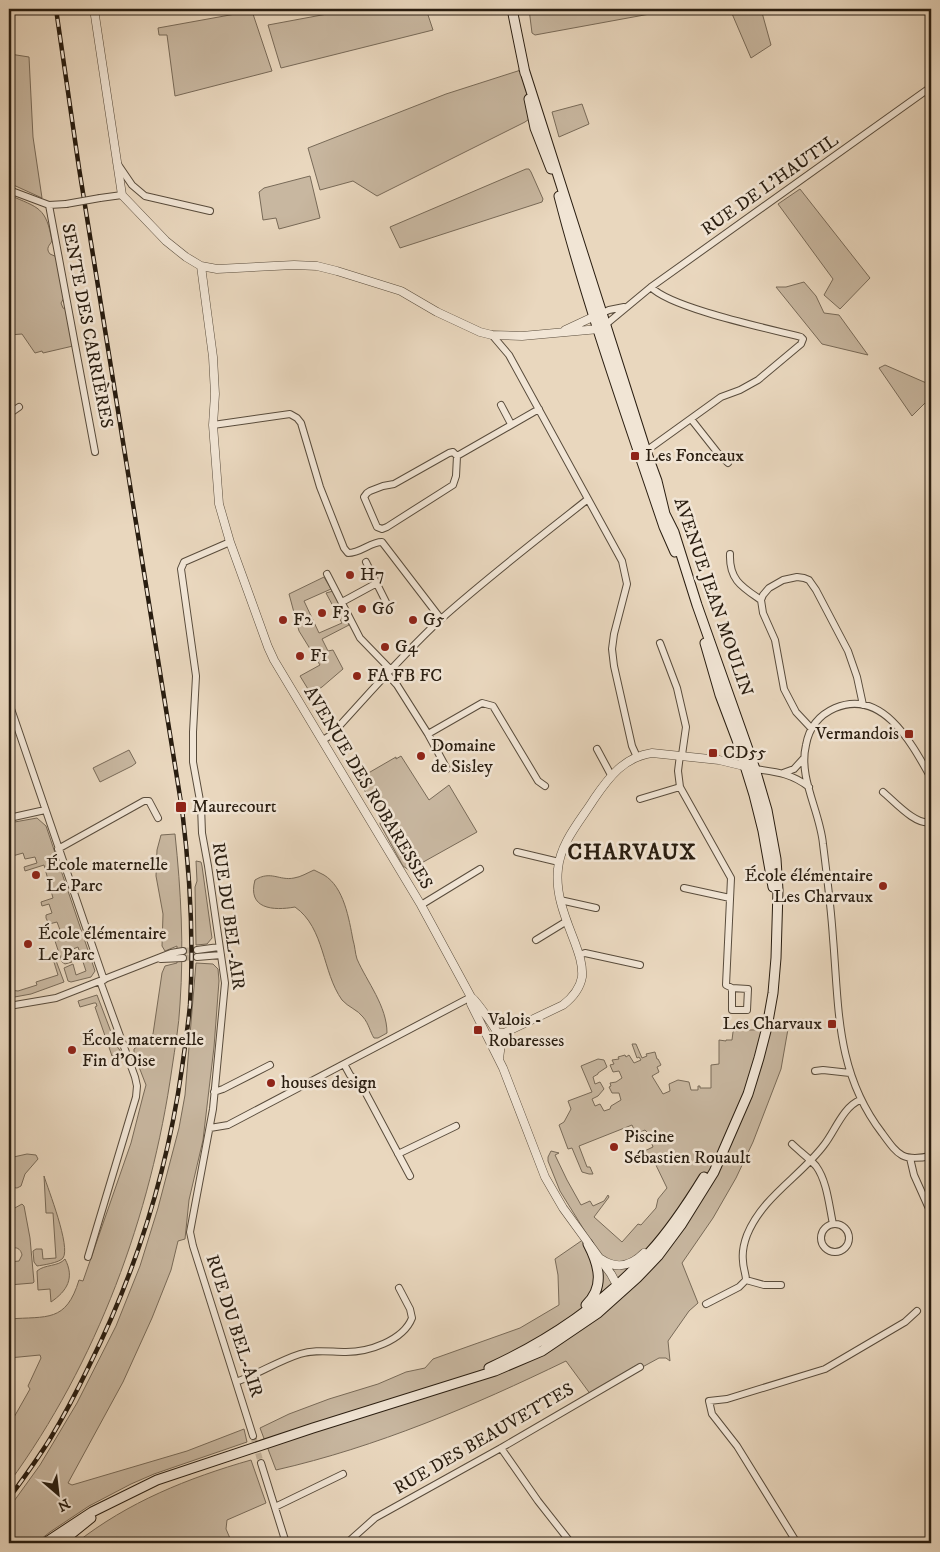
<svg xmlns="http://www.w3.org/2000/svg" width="940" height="1552" font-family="'IM FELL DW Pica',serif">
<rect width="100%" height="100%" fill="#e9d7be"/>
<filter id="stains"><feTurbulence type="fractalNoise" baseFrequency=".004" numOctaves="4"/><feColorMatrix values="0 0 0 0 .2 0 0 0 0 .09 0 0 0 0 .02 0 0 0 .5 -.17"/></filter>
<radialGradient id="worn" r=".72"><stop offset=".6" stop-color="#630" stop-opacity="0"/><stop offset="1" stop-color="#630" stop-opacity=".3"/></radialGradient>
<path fill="#c8b7a0" stroke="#786a58" d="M354 9H426L433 30 281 68 268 25Z
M529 9H677L535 35 532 33Z
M730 9H761L771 45 751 58Z
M252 11 272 71 175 96 167 35H159L158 28Z
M10 54 29 57 33 137 42 198 9 183Z
M524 69 532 117 525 122 377 196 353 181 320 190 308 148 446 94Z
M582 104 589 124 559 137 552 112Z
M526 169H529L531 172 543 199 542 202 400 248 390 227Z
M310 176 320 218 279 229 276 218 263 220 259 192 264 188Z
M800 189 870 278 840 309 824 295 833 279 778 204Z
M9 195C39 208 46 207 52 241 50 245 45 248 50 254L57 257 64 298 61 303 63 308 67 310 73 346 43 353 42 351 35 353 22 334 9 335Z
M804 282 816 296 824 313 839 315 868 355 822 344 776 287H786Z
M885 365 931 385V397L912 416 879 368Z
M324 577 331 589 304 601 319 633 342 623 326 593 333 591 349 625 322 639 328 651 333 650 343 669 322 687 311 694 300 676 320 665 299 631 289 594Z
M129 750 136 763 132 766 100 782 93 768Z
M401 756 429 800 449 785 477 832 409 870 403 866 380 824 381 819 358 779 396 757V759Z
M37 818 46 826 95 971 91 977 71 982 68 981 64 968 73 964 76 975 86 971 78 947 68 951 72 962 65 964 62 962 55 941 63 938 57 922 49 924 46 918V915L52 913 49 904 42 906 41 902 53 898 44 865 25 871 24 867 37 863 35 857 25 859 23 853 9 857V823Z
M175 834C181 891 184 947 180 1004 179 1026 175 1047 172 1068 151 1216 97 1362 9 1483V1426L30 1389 28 1386 41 1358 40 1355 9 1358V1319C47 1316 66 1323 79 1280L83 1281 131 1143 143 1096 146 1085 134 1054V1049L153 1034 162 973 165 966 177 963V946L165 951 162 946 163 914 156 876 157 850 161 835Z
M196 861 201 862 202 866 212 938 207 944 196 945 195 887 197 881Z
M314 870C317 872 321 873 324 875 344 887 349 919 353 940 355 946 355 953 357 959 367 982 387 1006 387 1033L378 1038H374C370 1032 369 1024 363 1017 358 1010 348 1007 342 1000 322 972 325 928 295 907 273 911 247 909 255 880 271 870 279 881 294 878 301 877 307 873 314 870Z
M55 958 64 982 31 994 9 998V986L10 990 18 991 37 985 36 982 58 975 53 959Z
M196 963 213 964 218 969 219 981 214 1047 203 1140 189 1200 185 1239 178 1241 171 1270 152 1318 123 1382 68 1483 72 1485 187 1451 244 1429 247 1442 154 1474 131 1484 89 1506 50 1532 36 1543H9V1508L40 1465 77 1403 116 1326 140 1266 158 1208 179 1128 185 1095Z
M97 995 116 1045 122 1053 112 1056 95 1007 97 1006 96 1003H94L80 1007 78 1001Z
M736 1028 749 1030 788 1029 781 1069 753 1142 736 1178 713 1218 682 1263 698 1303 689 1311 668 1341 670 1361 666 1358H659L591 1395 566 1361C473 1406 377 1447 276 1470L260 1428 289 1414 329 1399 378 1384 406 1372 425 1368 433 1359 520 1328 559 1305 558 1275 555 1259 584 1239 586 1233 560 1191 548 1161V1157L551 1151 559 1153 555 1155 567 1180 581 1205 590 1201 593 1206 604 1201 608 1195 609 1197 594 1217 622 1242 638 1224 641 1225 656 1208 658 1199 667 1188 653 1159 634 1156 653 1147 648 1133 645 1130 636 1134 632 1125 579 1146 587 1167H590L593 1174H589L582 1172 572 1148 568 1149 559 1125 564 1122 571 1109 568 1101 592 1092 581 1066 598 1059 604 1060 607 1067 598 1073V1074L593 1077 595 1084 600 1082 604 1089 598 1096 592 1099 595 1106 600 1104 604 1111 610 1109 611 1106 621 1100 619 1093H612L609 1087 611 1086 610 1083 616 1082 622 1078 619 1071 613 1072 610 1065 614 1064 612 1060 619 1059 618 1057 625 1055 626 1057 629 1055 634 1063 641 1060 639 1057 637 1058 632 1044H636L642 1058 647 1056 646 1054 655 1052 657 1059H658L661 1065 657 1067 659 1072 652 1076 663 1094 670 1091 669 1084 678 1080 689 1082 691 1090H698V1086H700V1088H711V1065L719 1064V1040L726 1041V1040H732L733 1032Z
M27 1154 36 1155 38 1159 25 1174 21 1186 17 1188 9 1187V1158Z
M44 1176C48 1189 71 1247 63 1258 59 1263 43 1265 37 1266L34 1262 33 1251 36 1249H42L43 1259 56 1258 53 1213H46Z
M22 1204 24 1206 30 1238 34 1282 33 1283 9 1285V1262L19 1261 22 1255C21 1250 18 1247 13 1248L9 1252V1209H13Z
M65 1259C75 1278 67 1291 51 1302L50 1289 38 1290 37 1271C45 1264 58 1267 65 1259Z
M251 1460 266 1503 227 1520 226 1529 232 1543H76C128 1502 188 1478 251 1460Z"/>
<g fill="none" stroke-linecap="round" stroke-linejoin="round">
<path stroke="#c3b29b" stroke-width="6" stroke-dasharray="6 3" stroke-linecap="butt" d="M183 951 197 950
M183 958 197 957
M253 1436 261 1463"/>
<g stroke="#594c3c" stroke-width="8">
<path id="minor" d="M117 163 132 185 145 196 210 211
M9 190 49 205 66 204
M100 198 122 195
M49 205 95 452
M598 315 609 310 624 307
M604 326 651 287 931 87
M492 335 509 355 622 561 627 584 614 634 612 649 614 666 632 746 637 757
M501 405 511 424
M9 414 19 407
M691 419 717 452 728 463
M213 425 290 414 297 418 301 423 320 487 344 548 348 553C361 553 370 542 382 542L441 619
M646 451 721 397 740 390 758 380 801 344 803 339 801 337C770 329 670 308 651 287
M457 456 453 452 449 453 394 484 383 486 370 491 367 493 364 497 377 527 382 529 387 527 453 485 456 476 457 456 539 409
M230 542 184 562 181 569 196 676 193 732V762L201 806 202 833 208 866 225 983 213 1109 190 1232 193 1246 253 1436
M730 554C729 580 742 587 761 600
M366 562 388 606
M327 574 360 638 391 670
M342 602 377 583
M660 643 677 688 686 727 682 755
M387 674 397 685 428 734
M9 703 104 980
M811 728 796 712 784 689 775 640 763 613 761 600 763 595 769 588 783 580 797 577 804 578 809 580 816 590 848 651 857 677 863 705
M323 740 331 735C367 696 402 655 441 619 488 577 539 538 588 499
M597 749 611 775
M680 755 678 771 680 787 731 878 726 985 732 988 748 989 747 1010H732V988
M447 769 428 734 482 703 493 706 538 781 545 786
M755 769C776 772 791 773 809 787
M783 773 794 769 804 758
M931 778C912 744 883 688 835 708 819 715 809 728 806 745 798 778 820 811 823 844 827 876 831 907 833 938 839 1009 836 1073 882 1133 898 1155 902 1162 931 1156
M883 792C895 802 916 826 931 822
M640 799 680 787
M9 818 45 810
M58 849 144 801H149L158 818
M517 852 559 862
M684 888 730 898
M560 900 596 908
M421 905 480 869
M536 940 567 921
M197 950 219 947
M579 955 585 953 640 965
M197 957 221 955
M161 959 183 958
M9 1006 56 998 171 953 183 951
M344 1064 350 1075 362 1086 410 1176
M815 1071 823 1070 850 1073
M214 1092 223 1089 270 1065
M210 1128 228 1125 471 997
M792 1144C799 1151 809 1158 816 1166 827 1181 829 1205 833 1224
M398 1154 456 1126
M910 1158 914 1175 931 1213
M821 1238a14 14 0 1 1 28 0a14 14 0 1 1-28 0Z
M88 1257 136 1097 137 1086 135 1077 100 981
M746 1280C746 1274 743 1268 743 1261 742 1253 744 1243 747 1235 763 1196 800 1177 824 1145 835 1131 843 1107 860 1100
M706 1304 739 1287 746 1280 764 1285H781
M236 1382C258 1374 278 1361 300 1354 315 1349 330 1352 346 1352 368 1352 403 1341 412 1318L410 1309 399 1288
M501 1448 538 1501 571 1543
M261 1463 286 1543
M275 1507 343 1474
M347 1543 375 1518 501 1448 640 1367
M797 1543 737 1446 712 1414 709 1401 727 1399 825 1369 905 1322 917 1311"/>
</g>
<g stroke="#594c3c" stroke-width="9">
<path id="tertiary" d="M94 9 122 195 166 241 186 257 201 266 217 269 294 265 317 266 337 271 401 291 437 312 480 332 492 335 522 336 599 329
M201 266 213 357 215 394 213 425 219 504 230 542 268 647 274 660 421 905 471 997C476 1000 500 1034 500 1039 501 1045 500 1053 499 1059
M565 330 595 316
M471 997V1004L503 1068 545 1177 563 1208 611 1274 617 1285 618 1290
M488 1038 498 1033H504L563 1005C572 998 580 988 582 977 583 965 579 954 575 943 566 919 555 895 558 869 560 843 581 820 594 799 609 777 624 757 652 753L719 760 748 767
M601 1259C617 1270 631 1266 644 1253"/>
</g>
<g stroke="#291d10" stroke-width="11">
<path id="secondary" d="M512 9 525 73
M529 99 535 128 551 169
M559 196C588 308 627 417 664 527L675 552
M705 643 720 695 737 740 754 795 763 831 773 887
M586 1305C605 1287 599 1265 588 1244
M489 1368C550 1340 606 1302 650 1252 671 1229 688 1203 704 1177
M45 1543 92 1512 157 1480 313 1428 495 1371 542 1351 598 1313 637 1278 658 1256 681 1225 714 1172 748 1094 759 1058 767 1027 773 993 776 958 778 890 776 859 767 810 755 769 697 605 674 532 665 514 657 481 646 451 524 69
M60 1543 91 1518"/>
</g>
<use href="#minor" stroke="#f1e5d5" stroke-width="6"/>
<use href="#tertiary" stroke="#f1e5d5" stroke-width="8"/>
<use href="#secondary" stroke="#f1e5d5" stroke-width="9"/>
<g stroke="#291d10" stroke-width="4.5">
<path id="rail" d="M9 1498C23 1479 37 1460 50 1439 64 1416 77 1391 89 1366 136 1272 167 1173 182 1068 185 1047 188 1026 190 1005 194 939 190 874 182 809L79 168 56 9"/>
</g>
<use href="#rail" stroke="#f1e5d5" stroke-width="2.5" stroke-dasharray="8" stroke-linecap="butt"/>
<g stroke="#594c3c" stroke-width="8" stroke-linecap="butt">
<path id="minor-bridge" d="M66 204 100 198"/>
</g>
<use href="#minor-bridge" stroke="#f1e5d5" stroke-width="6"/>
</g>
<g fill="#8f2418" stroke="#f1e5d5" stroke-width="2">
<rect x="630" y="451" width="10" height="10" rx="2.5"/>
<circle cx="350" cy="575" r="5"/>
<circle cx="362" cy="609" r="5"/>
<circle cx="322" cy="613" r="5"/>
<circle cx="283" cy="620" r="5"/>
<circle cx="413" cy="620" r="5"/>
<circle cx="385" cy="647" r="5"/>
<circle cx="300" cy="656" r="5"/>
<circle cx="357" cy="676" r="5"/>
<rect x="904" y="729" width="10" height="10" rx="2.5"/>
<rect x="708" y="748" width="10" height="10" rx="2.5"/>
<circle cx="421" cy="756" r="5"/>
<rect x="175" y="801" width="12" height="12" rx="2.5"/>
<circle cx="36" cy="875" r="5"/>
<circle cx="883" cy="886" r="5"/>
<circle cx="28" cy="944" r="5"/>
<rect x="827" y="1019" width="10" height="10" rx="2.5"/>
<rect x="473" y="1025" width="10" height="10" rx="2.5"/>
<circle cx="72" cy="1050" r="5"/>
<circle cx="271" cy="1083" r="5"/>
<circle cx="614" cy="1147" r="5"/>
</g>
<g text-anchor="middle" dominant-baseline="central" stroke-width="5" stroke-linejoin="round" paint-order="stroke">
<g font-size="18" fill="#291d10" stroke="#f1e5d5">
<text transform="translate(770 185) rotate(-35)">RUE DE L'HAUTIL</text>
<text transform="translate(87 326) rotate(79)">SENTE DES CARRIÈRES</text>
<text transform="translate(713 597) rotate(71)">AVENUE JEAN MOULIN</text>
<text transform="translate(368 788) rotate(59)">AVENUE DES ROBARESSES</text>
<text transform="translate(228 916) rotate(82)">RUE DU BEL-AIR</text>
<text transform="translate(234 1326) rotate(72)">RUE DU BEL-AIR</text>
<text transform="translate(484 1439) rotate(-30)">RUE DES BEAUVETTES</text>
</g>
<g font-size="18" fill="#291d10" stroke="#f1e5d5" text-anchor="start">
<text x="645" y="456">Les Fonceaux</text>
<text x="360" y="575">H7</text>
<text x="372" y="609">G6</text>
<text x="332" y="613">F3</text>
<text x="293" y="620">F2</text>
<text x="423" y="620">G5</text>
<text x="395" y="647">G4</text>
<text x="310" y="656">F1</text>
<text x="367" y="676">FA FB FC</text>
<text x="899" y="734" text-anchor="end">Vermandois</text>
<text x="431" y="746">Domaine<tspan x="431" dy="21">de Sisley</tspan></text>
<text x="723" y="753">CD55</text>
<text x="192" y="807">Maurecourt</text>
<text x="46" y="865">École maternelle<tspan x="46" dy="21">Le Parc</tspan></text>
<text x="873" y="876" text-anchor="end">École élémentaire<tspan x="873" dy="21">Les Charvaux</tspan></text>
<text x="38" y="934">École élémentaire<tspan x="38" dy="21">Le Parc</tspan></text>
<text x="488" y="1020">Valois -<tspan x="488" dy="21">Robaresses</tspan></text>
<text x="822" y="1024" text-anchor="end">Les Charvaux</text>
<text x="82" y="1040">École maternelle<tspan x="82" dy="21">Fin d'Oise</tspan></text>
<text x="281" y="1083">houses design</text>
<text x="624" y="1137">Piscine<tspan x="624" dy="21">Sébastien Rouault</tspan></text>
</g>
<g font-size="22" font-weight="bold" letter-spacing="1" fill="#291d10" stroke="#f1e5d5">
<text x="632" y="852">CHARVAUX</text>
</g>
</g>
<rect width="940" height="1552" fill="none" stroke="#e9d7be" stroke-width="30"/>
<rect x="10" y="10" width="920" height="1532" fill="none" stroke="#291d10" stroke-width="2.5"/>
<rect x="15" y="15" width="910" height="1522" fill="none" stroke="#291d10"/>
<g transform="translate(58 1494) rotate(152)" stroke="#f1e5d5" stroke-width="4" paint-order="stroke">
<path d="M0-4L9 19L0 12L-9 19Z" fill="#291d10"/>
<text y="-8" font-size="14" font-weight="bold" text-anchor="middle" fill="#291d10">N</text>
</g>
<rect width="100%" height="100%" filter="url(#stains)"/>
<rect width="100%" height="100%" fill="url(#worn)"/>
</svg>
